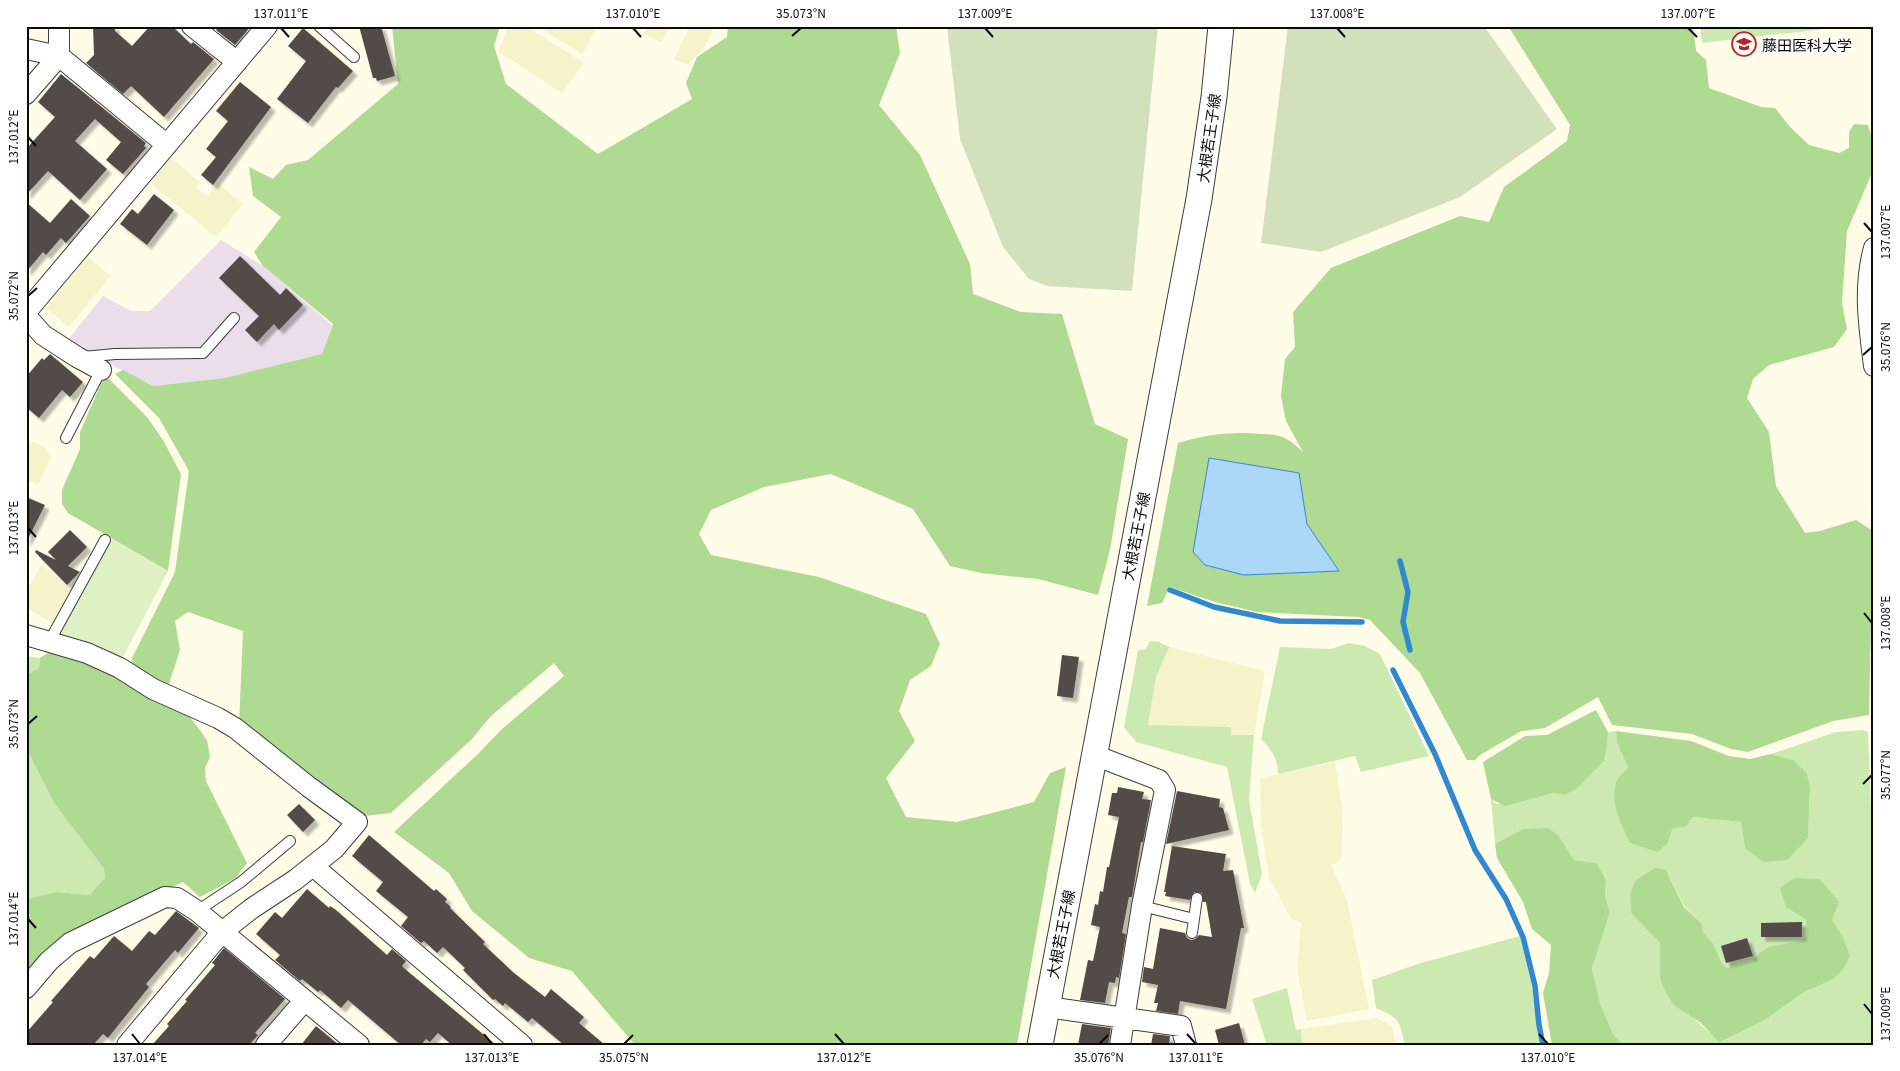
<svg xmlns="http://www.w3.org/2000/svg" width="1900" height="1071" font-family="Georgia,'Noto Sans JP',serif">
<defs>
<filter id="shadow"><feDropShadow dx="4.5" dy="4.5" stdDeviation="1" flood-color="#0004"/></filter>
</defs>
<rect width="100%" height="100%" fill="#fffce8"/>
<path fill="#eadeea" d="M221 240 263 266 332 325 322 354 225 378 153 386 66 342 103 296 131 311H150Z"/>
<path fill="#f5f3c9" d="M509 26H526L584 63 562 93 498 51Z
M537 26H598L582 54Z
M649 26H671L661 42 643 34Z
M690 26H715L704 48 687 65 674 59Z
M171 158 200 182 196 187 207 196 218 183 243 204 216 237 150 183Z
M88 257 111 276 69 327 46 308Z
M26 439 45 447 51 457 38 485 26 479Z
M42 564 70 590 52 623 26 607V591Z
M1169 647 1265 671 1254 735H1230V727L1148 726 1156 677Z
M1335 762 1343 815 1341 858 1337 863 1331 865 1347 900 1369 1009 1307 1021 1297 969 1301 923 1291 918 1269 878 1261 826 1260 778Z
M1377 1018 1392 1026 1396 1045H1302L1301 1029Z"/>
<path fill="#cce9b2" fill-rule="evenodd" d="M1700 26H1851L1702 43Z
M1150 641 1159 642 1169 647 1156 677 1148 725 1231 727V735H1254L1249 800 1262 874 1255 893 1250 884 1227 767 1136 742 1124 727 1138 650 1146 649Z
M1349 643 1365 646 1380 654 1429 756 1361 772 1355 756 1278 774C1278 758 1271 750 1261 739L1280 647 1331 649Z
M26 656 40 658 39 668 26 675Z
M1863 730 1868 732 1874 887V1045H1623L1613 1034 1600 1003 1592 969 1610 912 1605 896 1606 880 1597 863 1574 860 1559 836 1523 829 1495 844 1491 799 1497 804 1553 793 1565 795 1577 789 1603 761 1607 745 1608 732 1616 731 1617 743 1628 767 1617 781 1668 842 1671 829 1686 825 1693 817 1741 822 1745 848 1808 838 1810 788 1793 761 1771 754 1836 732ZM1666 870 1685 907 1702 924 1703 932 1713 943 1722 964 1727 969 1753 961 1760 952 1771 946 1803 942 1807 937 1806 920 1786 907 1832 920 1843 937 1832 980 1804 992 1765 1020 1719 1041 1692 1017 1660 978V943L1631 913 1630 895Z
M26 748 54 803 105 868V878L89 895 56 892 26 899Z
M1520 936 1532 987 1540 1045H1405C1399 1019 1400 1019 1376 1008L1372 980 1421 963Z
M1287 988 1296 1030 1301 1029 1302 1045H1267L1252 999Z"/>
<path fill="#aeda91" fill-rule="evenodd" d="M392 26H500L494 46 506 84 598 154 692 99 686 83 697 57 727 37 728 26H896L900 53 879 105 920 155 970 264 973 294 1021 312 1062 314 1095 424 1128 439 1110 550 1098 595 1038 579 981 573 950 566 913 509 831 474 764 487 711 510 699 534 711 555 819 577 926 614 940 644 931 666 910 680 899 711 915 741 886 778 906 817 957 822 1034 802 1050 773 1066 767 1017 1045H635L572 971 529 958 472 911 449 873 394 832 478 754 501 730 564 676 554 663 491 716 471 740 391 813 364 816 239 726 243 631 188 612 175 621 180 650 168 687 133 667 132 658 175 572 189 471 159 418 115 374 123 370 153 386 225 378 322 354 333 324 263 266 254 252 281 217 253 196 249 167 273 179 286 165 308 160 398 84Z
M1508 26H1693L1696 51 1706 60 1709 88 1761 107 1775 108 1790 127 1809 145 1839 153 1849 148V132L1854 124 1868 125 1874 145 1872 173 1847 231 1842 303 1847 329 1834 347 1769 365 1753 379 1747 398 1769 432 1776 486 1805 533 1820 531 1856 520 1873 531 1869 715 1833 721 1748 752 1731 749 1692 734 1612 725 1598 697 1545 728 1521 731 1480 755 1475 760H1467L1420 673 1370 620 1359 617 1257 612 1215 602 1170 587 1162 603 1147 606 1178 443C1207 434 1231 431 1262 434 1270 434 1281 435 1288 440 1294 443 1298 448 1303 452L1286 421 1281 396 1285 359 1295 347 1293 312 1331 268 1460 216 1489 222 1504 187 1567 141 1570 125ZM1209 458 1298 473 1307 524 1338 571Z
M108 378 147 417 163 440 181 474 168 571 68 513 62 504V490L80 449V432L103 379Z
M54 649 182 706 207 740 210 757 205 768 206 781 247 863 236 878 200 897 183 882 55 942 26 975V899L56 892 89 895 105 878 104 868 54 803 26 748V675L39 668 40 658Z
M1596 710 1608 732 1607 745 1604 761 1595 770 1577 789 1565 795 1553 793 1505 806 1491 799 1483 762 1525 736 1547 735Z
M1616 731 1691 741 1729 756 1750 759 1771 754 1793 760 1807 774 1810 788 1808 838 1787 860 1763 862 1745 848 1741 822 1693 817 1686 826 1672 829 1668 842 1658 852 1630 843C1621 824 1610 803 1616 783 1618 777 1624 772 1628 767L1617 743Z
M1548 828 1559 836 1574 860 1597 863 1606 880 1605 896 1610 912 1592 969 1600 1003 1613 1034 1623 1045H1552L1543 993 1549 973 1551 945 1532 929 1523 902 1497 858 1495 844 1523 829Z
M1655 868 1666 870 1684 907 1702 924 1703 932 1713 943 1722 964 1727 968 1753 961 1760 952 1771 946 1803 941 1807 936 1806 920 1786 907 1780 888 1794 878 1820 879 1839 902 1832 920 1843 937 1850 956 1843 970 1832 980 1804 992 1765 1020 1719 1042 1701 1023 1674 1005 1666 993 1660 978V943L1631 913 1630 895 1635 881Z"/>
<path fill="#d2e0bb" d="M947 26H1158L1132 291 1047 286 1029 279 1003 247 960 139Z
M1288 26H1484L1557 129 1460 197 1321 252 1261 243Z"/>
<path fill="#dff0c4" d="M112 539 168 571 121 661 57 637Z"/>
<path fill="#acd7f7" stroke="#3288cf" d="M1209 458 1299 473 1307 524 1339 571 1244 575 1205 565 1193 552Z"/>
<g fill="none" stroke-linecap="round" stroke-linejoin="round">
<path stroke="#3288cf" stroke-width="5.5" d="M1400 561 1408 592 1403 622 1410 650
M1170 590 1214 607 1280 621 1362 622
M1393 670 1435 754 1475 850 1506 899 1523 937 1535 986 1539 1025 1543 1045"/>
</g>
<path fill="#534c47" filter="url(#shadow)" d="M93 26H115V31L132 46 150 26H172L191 44 193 42 214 59 164 117 131 86 123 94 86 63 94 55Z
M220 26H251L235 45 216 30Z
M359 26H381L395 76 377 81 376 78H373Z
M303 28 353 71 338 88 336 87 308 123 277 99 306 61 288 46Z
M61 74 146 143 144 146 146 148 123 174 106 160 121 142 95 119 75 141 107 169 80 200 48 171 26 195V149L55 117 38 102Z
M240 82 271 107 213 185 201 175 216 157 206 149 228 121 216 111Z
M154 194 174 210 147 245 120 224 132 209 138 214Z
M71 199 90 216 66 243 61 238 46 255 43 252 26 272V202L50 223Z
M240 256 280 295 286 288 303 305 279 330 274 324 257 342 245 330 259 316 219 278Z
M50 354 83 382 70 397 62 390 39 418 26 407V377L42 358 44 360Z
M26 497 45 505 26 543Z
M70 530 87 547 68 566 80 572 67 585 35 552 36 550 56 560 48 552Z
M1062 655 1079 657 1073 698 1057 696Z
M1118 787 1144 792 1142 799 1151 800 1143 842H1141L1132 897H1129L1122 933 1126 934 1119 978 1116 977 1115 983 1109 982 1105 1003 1080 1000 1088 960 1093 961 1100 927 1091 925 1095 904 1098 905 1100 891 1103 892 1107 867H1109L1119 817 1108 815 1112 793H1117Z
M1177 791 1220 799 1219 807 1223 808 1229 830 1166 844Z
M299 804 315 820 303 832 287 815Z
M369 835 434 891 436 889 447 899 445 902 451 907 450 908 485 942 483 944 514 973 545 997 551 989 584 1017 579 1023 605 1045H564L532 1018 528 1022 505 1003 503 1006 495 999 493 1000 463 970 465 968 443 947 437 953 424 941 421 943 401 926 408 917 376 891 383 882 352 856Z
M1172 846 1226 854 1223 871 1233 870 1244 928H1241L1226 1009 1180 1001 1178 1014 1156 1011 1158 1003H1154L1158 985 1142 982 1144 967 1153 969 1160 928 1185 933 1187 938 1191 940 1195 939 1199 935 1212 937 1206 902H1203L1202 893 1194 892 1190 900 1165 896 1166 892H1164Z
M307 889 329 908 330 906 336 910 387 955 392 949 406 961 402 966 405 969 496 1045H452L438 1033 430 1042 426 1039 421 1045H401L348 1000 341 1008 320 990 318 992 302 979 300 981 275 960 280 955 256 934 275 912 282 918Z
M176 911 199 928 178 953 175 950 146 984 149 987 108 1038 103 1034 93 1045H26V1033L53 1002 51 1001 90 956 94 959 114 936 132 951 149 931 155 935Z
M1802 922V937H1761V923Z
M1747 938 1753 956 1726 963 1721 946Z
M224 948 285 999 255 1033 258 1035 249 1045H152L169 1026 167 1024 187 1001 185 1000 215 965 212 963Z
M1239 1023 1245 1045H1219L1215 1030Z
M1082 1024 1111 1028 1108 1045H1078Z
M316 1026 339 1045H301Z
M1153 1034 1170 1036 1169 1045H1151Z"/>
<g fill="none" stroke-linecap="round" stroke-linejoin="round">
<g stroke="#3e3e3e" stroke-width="12">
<path id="service" d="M319 26 354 57
M83 357 115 354 203 353 234 318
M66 438 101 370
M49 642 105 540
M1142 906 1194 919
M197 911 241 882 290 841
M1192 933 1197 898"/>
</g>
<g stroke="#3e3e3e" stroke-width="22">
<path id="minor" d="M192 26 237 62
M26 49 59 56 167 145
M26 94 59 56V26
M1874 248C1863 288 1869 326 1874 366
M26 312 267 26
M26 316 43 335 77 357 101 370
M26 635 87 653 120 668 153 689 218 718 235 728 309 787 357 822 334 849 295 880 251 909 222 932 127 1045
M1094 755 1159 780 1165 790 1142 906 1120 1045
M313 866 522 1045
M26 988 49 961 70 943 165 897 177 898 197 911 359 1045
M1047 1007 1181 1026 1186 1045
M266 1045 305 1000"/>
</g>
<g stroke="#3e3e3e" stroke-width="27">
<path id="tertiary" d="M1040 1045 1199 199 1214 97 1221 26"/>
</g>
<use href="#service" stroke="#fff" stroke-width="10"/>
<use href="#minor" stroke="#fff" stroke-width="20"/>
<use href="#tertiary" stroke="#fff" stroke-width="25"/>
</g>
<path fill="none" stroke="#0b0b0b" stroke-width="2" d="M281 28 289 37M633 28 641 37M985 28 993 37M1337 28 1345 37M1688 28 1697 37M792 36 801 28M28 137 36 146M1864 223 1872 232M28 296 37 288M1863 355 1872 347M28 528 36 537M1864 613 1872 623M28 724 37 716M1863 784 1872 775M28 919 36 928M1864 1004 1872 1014M132 1034 140 1044M484 1034 492 1044M835 1034 844 1044M1187 1034 1196 1044M1539 1034 1548 1044M624 1044 633 1035M1099 1044 1108 1035"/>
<defs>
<g id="university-ring" transform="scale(1.25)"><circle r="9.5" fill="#fff" stroke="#bc2221" stroke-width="1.5"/><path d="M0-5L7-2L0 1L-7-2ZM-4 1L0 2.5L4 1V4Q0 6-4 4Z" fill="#bc2221"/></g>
</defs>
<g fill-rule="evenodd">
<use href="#university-ring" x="1744" y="44"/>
</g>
<g text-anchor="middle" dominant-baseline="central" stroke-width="5" stroke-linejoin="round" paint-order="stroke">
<g font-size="15" fill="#0b0b0b" stroke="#fff" text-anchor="start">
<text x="1762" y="44">藤田医科大学</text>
</g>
<g font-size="15" fill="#0b0b0b" stroke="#fff">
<text transform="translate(1208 138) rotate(-82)">大根若王子線</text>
<text transform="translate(1135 536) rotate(-79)">大根若王子線</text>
<text transform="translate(1060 934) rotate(-79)">大根若王子線</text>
</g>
</g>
<rect width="1900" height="1071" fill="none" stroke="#ffffff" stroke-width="55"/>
<rect x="28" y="28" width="1844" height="1016" fill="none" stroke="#0b0b0b" stroke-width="2"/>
<g font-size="12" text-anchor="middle" fill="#0b0b0b">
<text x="281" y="18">137.011°E</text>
<text x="633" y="18">137.010°E</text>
<text x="801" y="18">35.073°N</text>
<text x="985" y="18">137.009°E</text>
<text x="1337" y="18">137.008°E</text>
<text x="1688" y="18">137.007°E</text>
<text transform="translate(14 137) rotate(-90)" y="4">137.012°E</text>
<text transform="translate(1886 232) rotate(-90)" y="4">137.007°E</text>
<text transform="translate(14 296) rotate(-90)" y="4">35.072°N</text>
<text transform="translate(1886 347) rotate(-90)" y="4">35.076°N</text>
<text transform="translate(14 528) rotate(-90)" y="4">137.013°E</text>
<text transform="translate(1886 623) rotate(-90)" y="4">137.008°E</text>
<text transform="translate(14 724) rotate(-90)" y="4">35.073°N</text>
<text transform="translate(1886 775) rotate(-90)" y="4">35.077°N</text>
<text transform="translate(14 919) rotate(-90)" y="4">137.014°E</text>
<text transform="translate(1886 1014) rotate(-90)" y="4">137.009°E</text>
<text x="140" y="1062">137.014°E</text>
<text x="492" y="1062">137.013°E</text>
<text x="624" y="1062">35.075°N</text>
<text x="844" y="1062">137.012°E</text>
<text x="1099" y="1062">35.076°N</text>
<text x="1196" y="1062">137.011°E</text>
<text x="1548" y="1062">137.010°E</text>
</g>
</svg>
